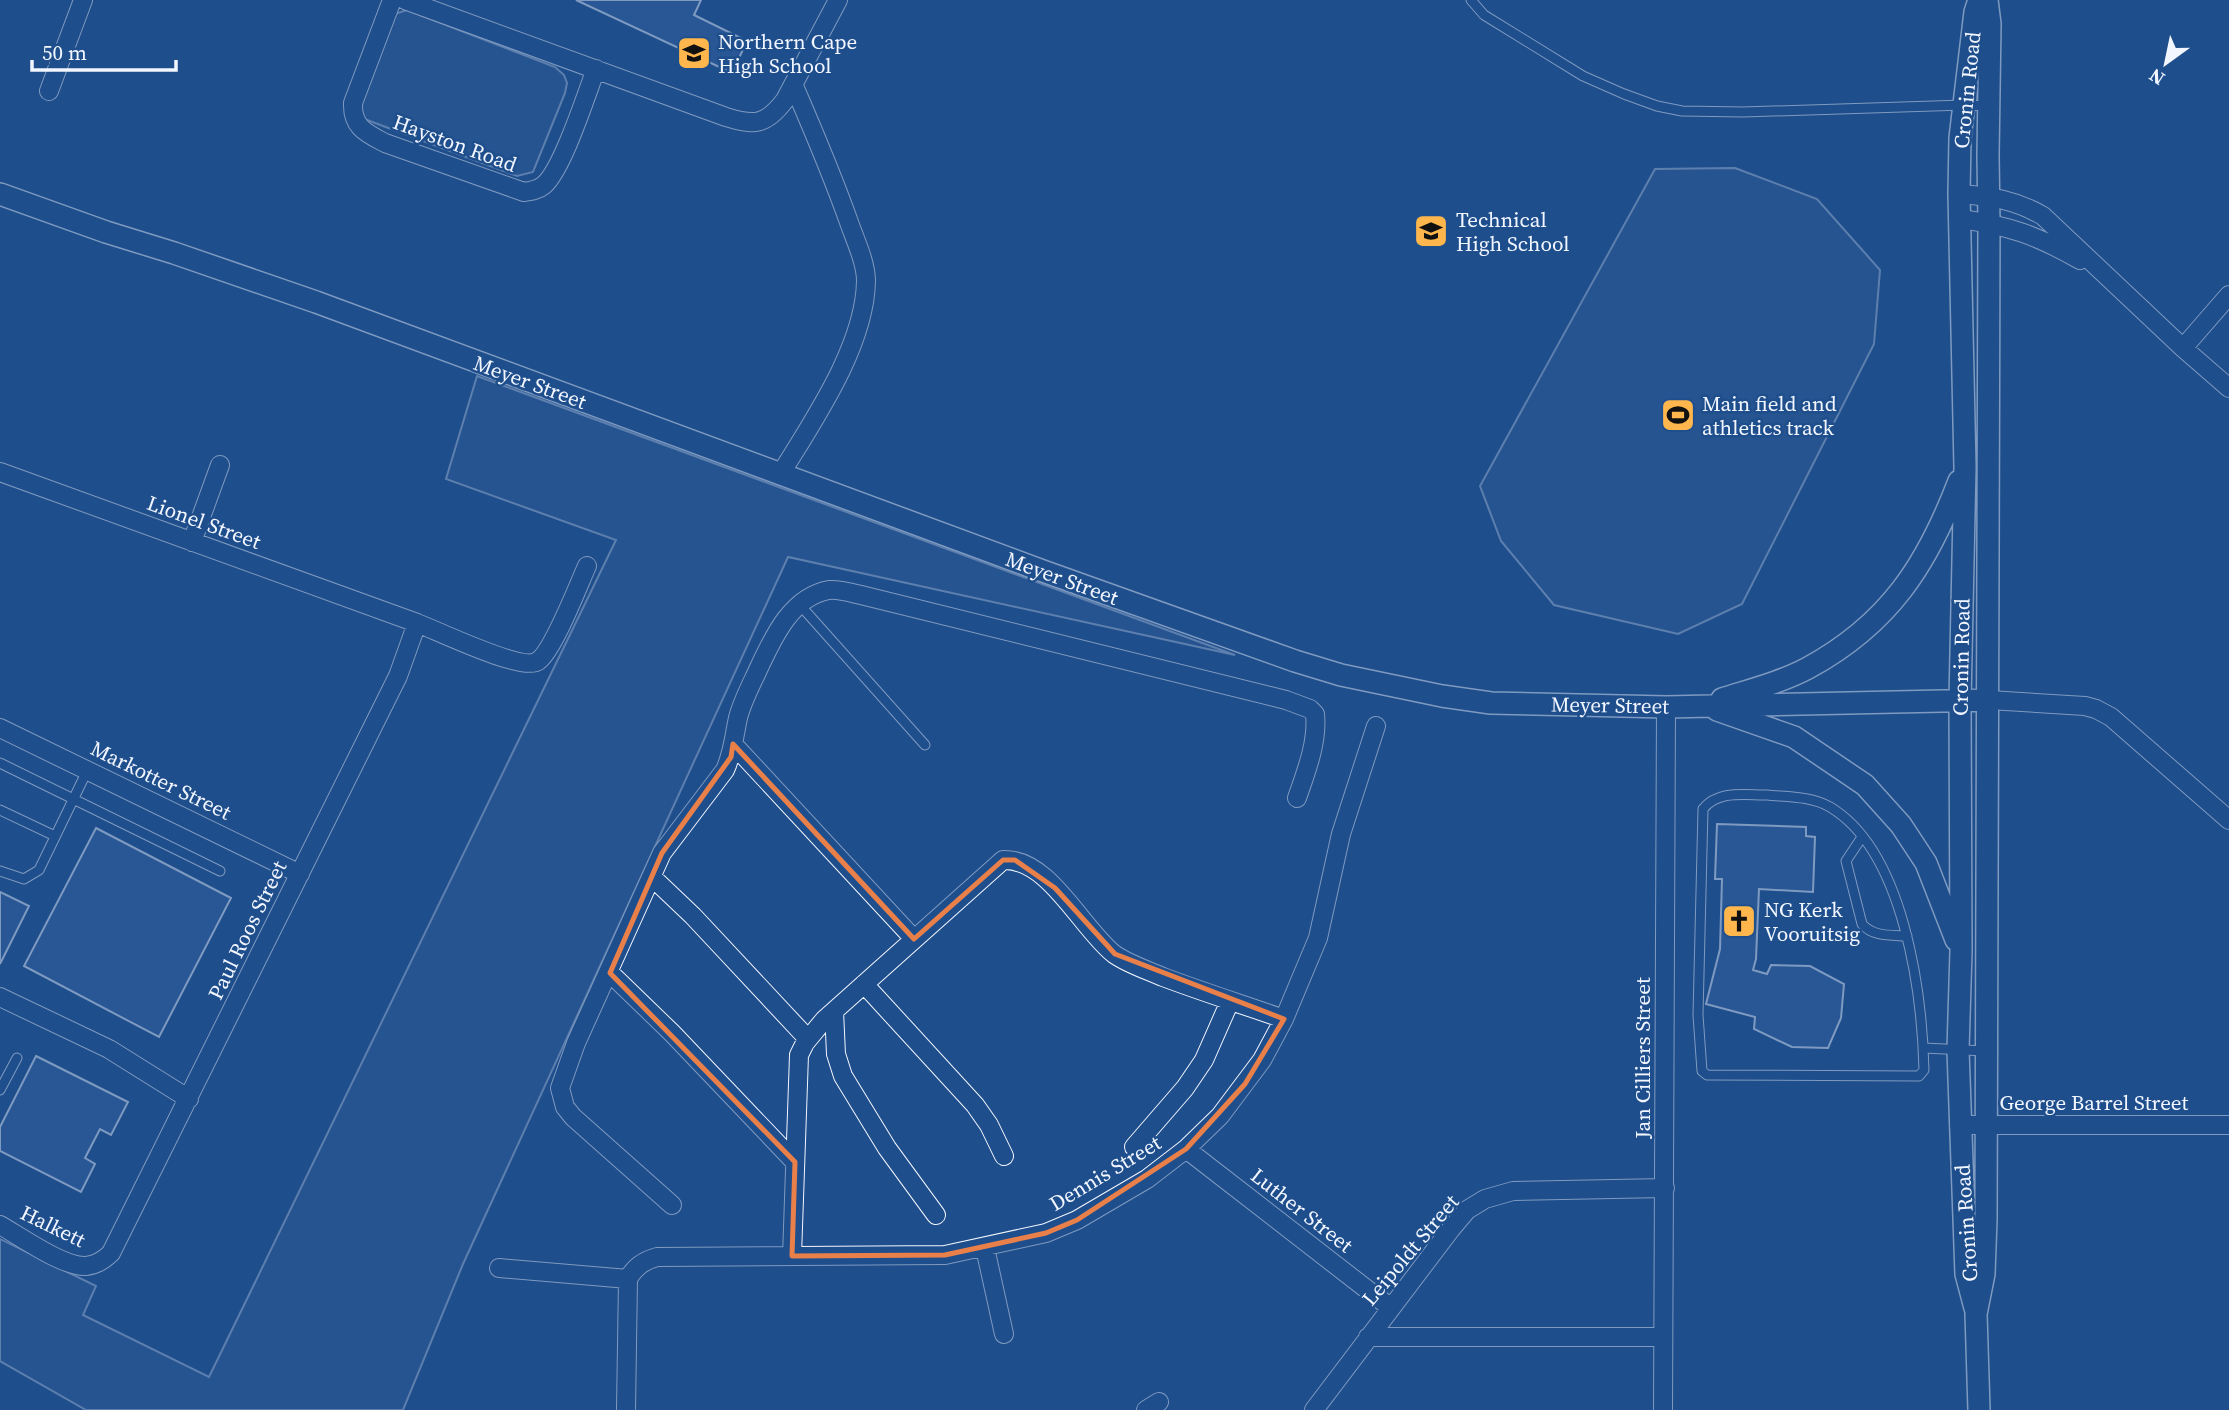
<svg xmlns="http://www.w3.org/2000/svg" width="2229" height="1410" font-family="'Source Serif 4',serif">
<rect width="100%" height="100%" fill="#1f4e8c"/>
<path fill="#305b95" stroke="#a8bbd7" stroke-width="2" d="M407 10 555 67 564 75 567 83 565 93 533 172 517 176 359 117 380 22 395 14Z
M1735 168 1817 199 1880 270 1874 344 1742 604 1678 634 1554 605 1501 541 1480 486 1655 169Z
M477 376 1235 655 788 557 463 1264 403 1410H86L0 1361V1239L96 1286 83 1315 209 1377 616 540 446 479Z"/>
<path fill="#3563a3" stroke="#f2f6ff" stroke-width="2" d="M576 0H701L694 15 747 41 732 73Z
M1717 824 1806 827V836L1815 837 1813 892 1759 889 1756 959 1753 970 1767 974 1771 965 1810 966 1844 984 1841 1018 1828 1048 1792 1047 1754 1029 1755 1017 1706 1004 1720 949 1722 879H1715Z
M96 828 231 898 159 1037 24 966Z
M0 892 29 906 0 964Z
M36 1056 128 1102 111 1135 100 1129 85 1158 95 1164 81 1192 0 1151V1127Z"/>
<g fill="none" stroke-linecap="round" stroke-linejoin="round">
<g stroke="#f2f6ff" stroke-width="11">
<path id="service" d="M1471 0 1484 15 1583 76 1624 94 1657 106 1682 111 1743 112 1964 105 1988 106
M800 605 925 745
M0 763 220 871
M1767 795C1787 797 1811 796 1830 807 1904 851 1922 992 1924 1070L1919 1076 1707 1075 1702 1071 1698 1015 1703 809C1718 790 1744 795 1767 795Z
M0 810 55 836
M1862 837 1846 861 1862 924C1873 937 1891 935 1907 936
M0 871 24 879 39 870 88 769
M1924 1048 1985 1051
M0 1090 17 1058"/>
</g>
<g stroke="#f2f6ff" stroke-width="20">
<path id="minor" d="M392 0 353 103C352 127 366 133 385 143L524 192C532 191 538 190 544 185 563 168 586 95 596 69
M405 0 726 117C755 126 766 125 785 100L838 0
M49 91 83 0
M1959 194C1990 196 2016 200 2043 216L2183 348 2229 388
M1961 219C2010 226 2036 235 2080 260
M2183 348 2229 295
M0 472 417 623 398 676 111 1253C104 1260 96 1265 86 1266 63 1267 21 1237 0 1225
M780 475C813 421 865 346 866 281 866 263 856 242 850 225 833 177 814 132 794 86
M192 542 220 465
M417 623C438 631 522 672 538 661 553 651 578 586 587 566
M1989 700 2085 706 2096 709 2111 717 2229 820
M0 728 300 874
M733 744 914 939
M652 877 693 916 808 1039
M610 973 672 1033 795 1162
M864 984 975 1105 989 1125 1004 1156
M0 997 109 1049 189 1099
M834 1011 836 1054 843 1076 887 1148 936 1215
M1959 1125H2229
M1134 1147 1185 1088 1204 1060 1230 1001
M1186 1149 1391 1308
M672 1205 573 1117 565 1107 560 1088 576 1043 662 853 725 770C733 753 734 736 738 718 742 702 750 687 757 672 772 640 790 597 829 590 839 589 852 593 861 595L1286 700 1310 709 1315 714C1318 742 1306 772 1297 798
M985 1248 1004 1334
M792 1256 799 1055 805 1043 824 1020 1003 860C1049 858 1081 928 1114 954 1128 964 1147 970 1163 977 1203 992 1244 1005 1284 1019
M499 1268 628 1279
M628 1279C635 1267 643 1261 657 1257L945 1255 1046 1233 1077 1220 1147 1179 1186 1149 1220 1116 1262 1060 1284 1019 1318 938 1341 834 1376 726
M1368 1337H1662
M626 1410 628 1279
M1146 1410 1159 1402
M1314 1410 1451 1229 1467 1210 1485 1199 1513 1191 1665 1188
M1663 1410 1666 707"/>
</g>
<g stroke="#f2f6ff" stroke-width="24">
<path id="tertiary" d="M0 194 106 232 174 253 316 302 1043 571 1295 661 1341 675 1442 696 1491 703 1666 707 1989 700
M1722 699C1750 690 1782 682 1808 668 1889 624 1927 565 1959 481
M1717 710 1794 737 1865 785 1901 825 1926 863 1956 940
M1975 1308 1966 1274 1958 1050 1961 951 1960 700 1965 467 1959 194 1960 138 1975 12 1979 0
M1979 1410 1976 1314 1984 1274 1986 1219 1989 223 1988 155 1990 24 1987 0"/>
</g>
<use href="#service" stroke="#1f4e8c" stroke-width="9"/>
<use href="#minor" stroke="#1f4e8c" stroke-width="18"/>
<use href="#tertiary" stroke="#1f4e8c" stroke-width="21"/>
</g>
<path d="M0 0H2229V1410H0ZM733 744 914 939 1003 860H1015L1055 888 1115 954 1284 1019 1245 1084 1186 1149 1077 1220 1046 1233 945 1255 792 1256 795 1162 610 973 662 853 731 757Z" fill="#1f4e8c" fill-opacity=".55" fill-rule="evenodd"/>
<path fill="none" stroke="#ea8049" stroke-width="5" stroke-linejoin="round" d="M733 744 914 939 1003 860H1015L1055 888 1115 954 1284 1019 1245 1084 1186 1149 1077 1220 1046 1233 945 1255 792 1256 795 1162 610 973 662 853 731 757Z"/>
<defs>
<g id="school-square" transform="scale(1.75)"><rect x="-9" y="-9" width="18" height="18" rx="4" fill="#ffb74d" stroke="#1f4e8c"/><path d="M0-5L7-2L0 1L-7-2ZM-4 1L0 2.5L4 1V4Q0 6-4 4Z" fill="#111"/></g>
<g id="stadium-square" transform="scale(1.75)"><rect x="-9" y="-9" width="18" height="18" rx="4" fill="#ffb74d" stroke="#1f4e8c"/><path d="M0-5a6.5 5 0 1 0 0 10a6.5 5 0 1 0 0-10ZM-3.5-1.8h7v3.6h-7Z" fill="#111"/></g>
<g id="church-square" transform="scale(1.75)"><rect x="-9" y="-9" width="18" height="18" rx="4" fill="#ffb74d" stroke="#1f4e8c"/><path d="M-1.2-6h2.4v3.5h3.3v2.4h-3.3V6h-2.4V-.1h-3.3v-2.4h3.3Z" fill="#111"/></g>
</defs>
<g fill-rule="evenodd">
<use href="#school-square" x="694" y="53"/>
<use href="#school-square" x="1431" y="231"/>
<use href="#stadium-square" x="1678" y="415"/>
<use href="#church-square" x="1739" y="921"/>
</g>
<g text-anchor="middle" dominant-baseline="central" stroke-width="5" stroke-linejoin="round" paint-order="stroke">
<g font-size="21" fill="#f2f6ff" stroke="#1f4e8c" text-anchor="start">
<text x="718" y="41">Northern Cape<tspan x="718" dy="24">High School</tspan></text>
<text x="1456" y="219">Technical<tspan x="1456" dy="24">High School</tspan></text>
<text x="1702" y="403">Main field and<tspan x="1702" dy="24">athletics track</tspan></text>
<text x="1764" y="909">NG Kerk<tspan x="1764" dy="24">Vooruitsig</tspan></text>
</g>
<g font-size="21" fill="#f2f6ff" stroke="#1f4e8c">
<text transform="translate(1967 90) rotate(-84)">Cronin Road</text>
<text transform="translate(455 143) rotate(20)">Hayston Road</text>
<text transform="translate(530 382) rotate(20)">Meyer Street</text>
<text transform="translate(204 522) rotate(20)">Lionel Street</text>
<text transform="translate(1062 578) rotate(20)">Meyer Street</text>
<text transform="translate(1961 657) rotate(-89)">Cronin Road</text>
<text transform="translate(1610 705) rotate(1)">Meyer Street</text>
<text transform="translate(161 780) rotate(26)">Markotter Street</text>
<text transform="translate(247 930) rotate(-64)">Paul Roos Street</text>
<text transform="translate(1642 1058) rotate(-90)">Jan Cilliers Street</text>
<text x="2094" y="1102">George Barrel Street</text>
<text transform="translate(1105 1173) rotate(-31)">Dennis Street</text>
<text transform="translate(1302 1210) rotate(38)">Luther Street</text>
<text transform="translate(1966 1223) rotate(-94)">Cronin Road</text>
<text transform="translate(53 1226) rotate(26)">Halkett</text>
<text transform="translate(1410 1250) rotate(-50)">Leipoldt Street</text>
</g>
</g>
<g transform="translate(2166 63) rotate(213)" stroke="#1f4e8c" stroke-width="5" paint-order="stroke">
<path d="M0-5L12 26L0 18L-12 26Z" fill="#f2f6ff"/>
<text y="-10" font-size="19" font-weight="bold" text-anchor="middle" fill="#f2f6ff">N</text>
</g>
<path d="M32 60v10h144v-10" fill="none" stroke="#f2f6ff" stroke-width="3.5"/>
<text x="42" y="60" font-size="21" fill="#f2f6ff" stroke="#1f4e8c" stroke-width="5" paint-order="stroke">50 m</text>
</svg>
